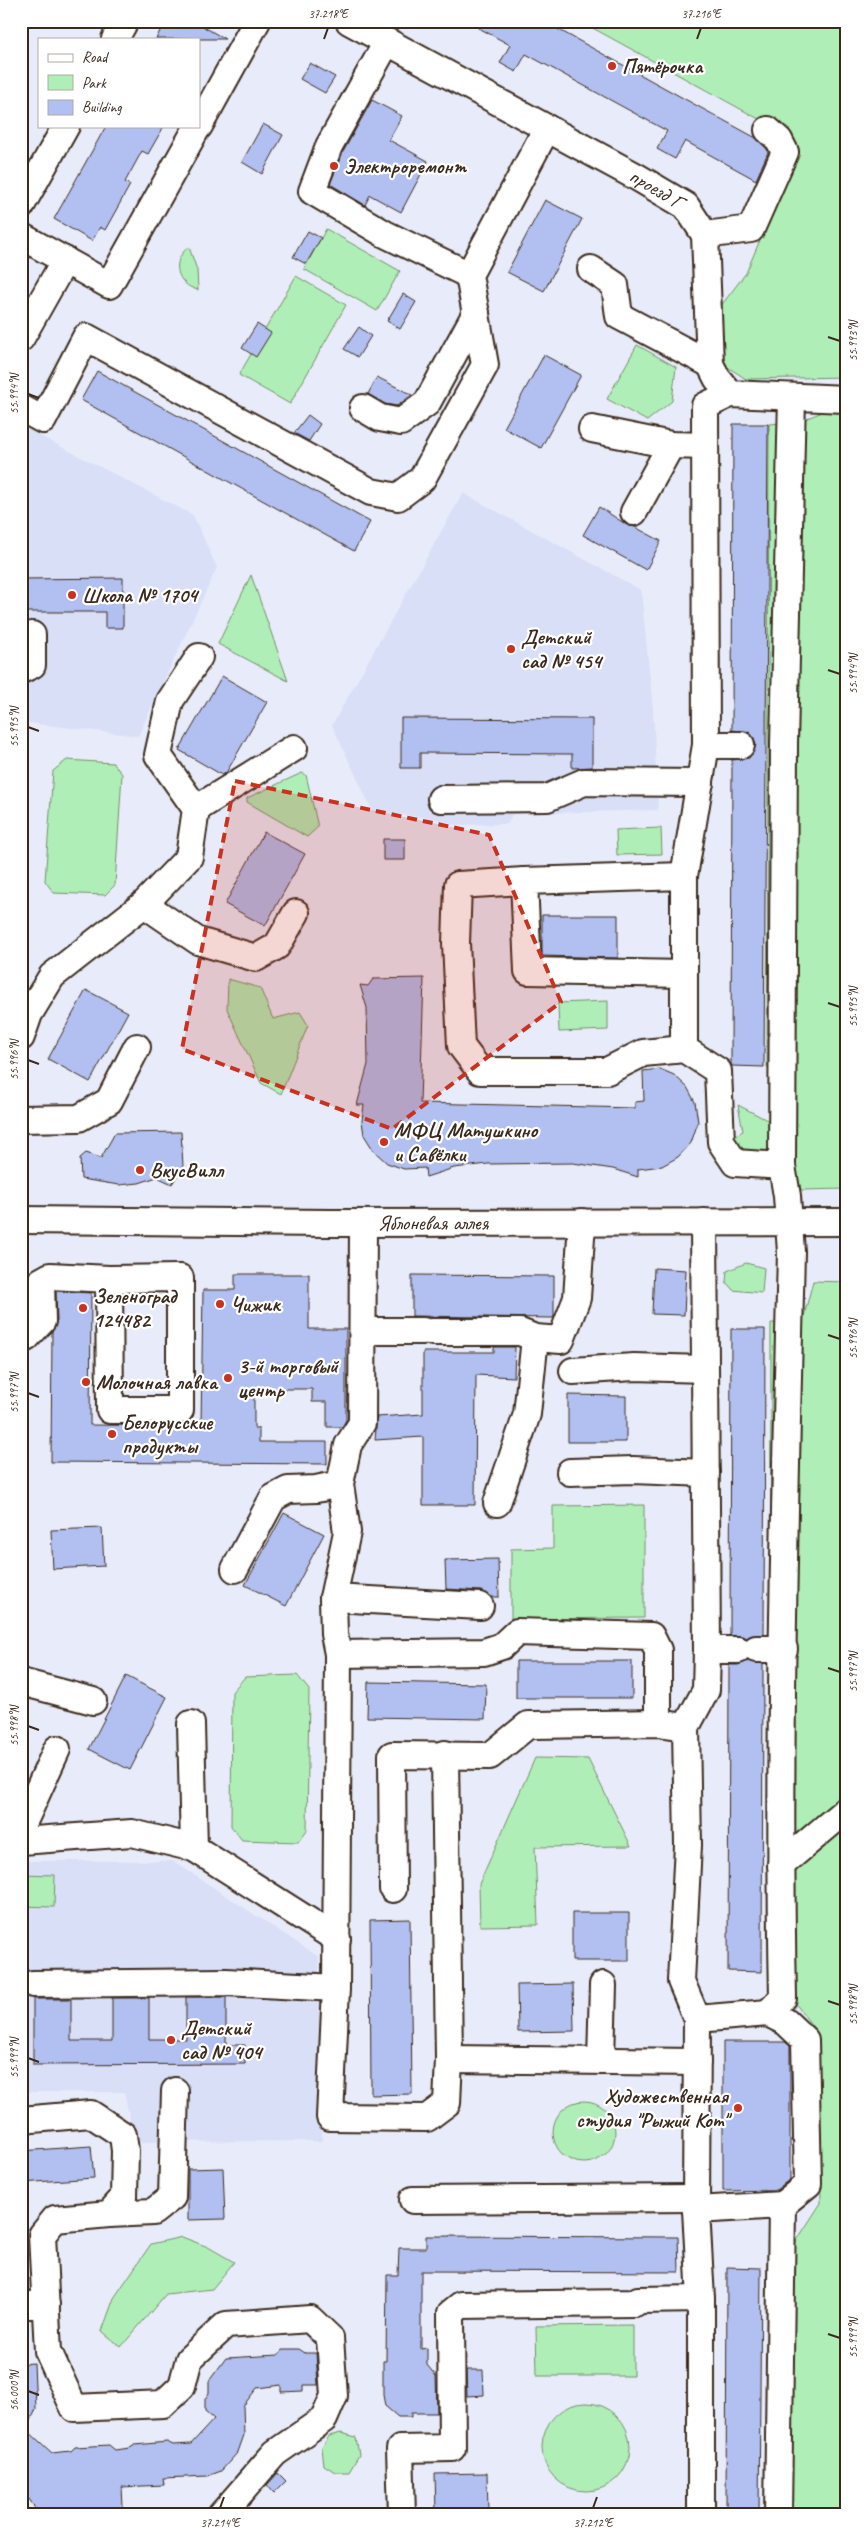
<svg xmlns="http://www.w3.org/2000/svg" width="867" height="2536" font-family="Caveat,sans-serif">
<rect width="100%" height="100%" fill="#e8ecfa"/>
<filter id="ink" filterUnits="userSpaceOnUse"><feTurbulence type="fractalNoise" baseFrequency=".02" numOctaves="2"/><feDisplacementMap in="SourceGraphic" scale="10" xChannelSelector="R" yChannelSelector="G"/><feConvolveMatrix kernelMatrix="1 2 1 2 8 2 1 2 1" color-interpolation-filters="sRGB"/></filter>
<g filter="url(#ink)">
<path fill="#d8dff7" d="M21 426 193 515 217 568 138 736 21 722Z
M463 493 641 590 653 709 658 810 512 814 508 824 441 825 438 819 373 812 332 725Z
M21 1861H173L319 1957 322 2141 135 2142 124 2092H21Z"/>
<path fill="#afefb7" stroke="#758c6a" d="M580 21H846V377L746 379 723 364 720 307 746 273 763 233 788 135Z
M326 229 400 271 377 311 304 269Z
M189 247 197 270 198 290C176 285 170 260 189 247Z
M296 276 346 305 290 404 239 375Z
M637 345 676 367 672 401 647 421 607 399Z
M825 411 846 413V1189L801 1190 792 1152 793 1084 767 1067 769 424 797 422Z
M251 575 288 681 218 644Z
M67 760 113 763 122 774 115 885 105 895 54 893 45 881 53 771Z
M302 773 306 775 318 827 307 837 247 802V798Z
M661 828 662 854 617 855 616 830Z
M228 979 260 988 273 1019 300 1012 308 1025 281 1094 261 1083 227 1009Z
M608 1001V1030L559 1032 558 1003Z
M738 1105 771 1122 768 1151 734 1152 730 1138 743 1131Z
M746 1263 764 1268 762 1293 733 1290 726 1282 727 1271Z
M813 1281 846 1282V2515H766L768 2285 821 2203 818 2034 770 1969 771 1323 802 1324Z
M644 1505V1618L511 1619V1549L553 1548V1506Z
M297 1675 309 1690 307 1830 298 1842 242 1840 231 1826 232 1692 245 1677Z
M535 1758 588 1759 631 1846 535 1847 538 1925 480 1926 479 1884Z
M21 1874 55 1875 54 1907 21 1906Z
M553 2132a31 31 0 1 1 62 0a31 31 0 1 1-62 0Z
M182 2237 208 2247 234 2262 212 2289 166 2294 121 2347 102 2331 114 2298 151 2244Z
M633 2325V2376H537L536 2326Z
M542 2447a44 44 0 1 1 88 0a44 44 0 1 1-88 0Z
M341 2433 356 2437 359 2455 349 2472H335L324 2465 322 2448 329 2436Z"/>
<path fill="#b1c0f0" stroke="#3b2a1e" d="M165 21H207L204 27 225 39H156Z
M466 21H543L692 103 756 138 767 149 768 152 756 180 685 141 675 159 657 149 667 131 526 54 516 72 500 63 510 45Z
M310 63 335 77 325 93 300 79Z
M372 100 402 116 389 140 428 161 401 212 370 195 365 205 330 184 343 152Z
M263 124 283 135 262 174 242 162Z
M106 126H164L148 154 142 151 125 182 130 185 105 230 100 227 92 241 54 219Z
M545 200 582 219 544 291 507 272Z
M308 231 321 238 306 264 293 257Z
M403 294 416 302 400 329 387 321Z
M257 324 271 333 256 357 242 348Z
M359 327 371 336 358 357 344 349Z
M544 355 581 375 541 448 504 428Z
M97 371 370 522 354 551 81 400Z
M377 377 412 395 397 406 385 404 368 394Z
M308 415 320 424 309 441 294 433Z
M733 424H768L764 1067 732 1066 731 1064 732 760 749 758 756 745 754 738 749 732 732 730Z
M599 507 627 525 635 527 661 541 646 570 583 535Z
M123 578V628H105V612H21V579Z
M222 676 267 702 226 773 222 775 179 750Z
M401 718 592 719V767L572 768V754L420 753V768H401Z
M264 832 305 854 265 926 225 904Z
M383 839H405V860H383Z
M542 915H618V958L542 956Z
M424 978 420 1103 635 1108V1102L644 1101 643 1071 660 1069 674 1075 687 1087 695 1102 698 1122 691 1143 678 1157 662 1166 638 1169V1177L613 1169 573 1163 488 1164 454 1168 426 1177 425 1168 404 1169 387 1163 374 1151 364 1135 362 1121 364 1105H357L368 1064 367 1008 360 985 368 986 373 979Z
M86 990 128 1012 90 1082 48 1059Z
M181 1132 183 1166 172 1184 157 1177 139 1183 119 1185 81 1179 80 1158 86 1153 101 1158 115 1133Z
M654 1268 686 1270 684 1315 652 1314Z
M235 1274H309V1329H346V1420L342 1427H327V1402H312V1389H254V1428H259V1442H327V1464L51 1462 52 1332 57 1321 56 1291 91 1293 90 1425 201 1426 203 1290H235Z
M412 1275 554 1276V1316L553 1318 412 1316Z
M731 1329H765L764 1634 746 1638 730 1635Z
M494 1347H515L514 1377 476 1375 475 1505H423V1437L375 1440 377 1417 423 1414V1352H494Z
M568 1395 626 1396V1442H568Z
M284 1513 324 1534 286 1606 245 1585Z
M102 1528 104 1566 53 1569 51 1530Z
M498 1559 499 1597H491L481 1591 446 1589 445 1560Z
M516 1661H632V1698H516Z
M748 1661 763 1664 762 1972 728 1971 729 1665H738Z
M126 1676 167 1697 130 1770 89 1749Z
M368 1682 486 1684 485 1719 367 1717Z
M572 1913H629V1961H572Z
M410 1919 412 2094 371 2095 370 1920Z
M573 1984 574 2031 518 2032 517 1985Z
M186 1997H226V2045H245V2064L33 2065V1999H71V2041H112V1998H149V2039H186Z
M723 2042H785L790 2046V2179L776 2190 723 2191Z
M91 2146 94 2178 21 2183V2151Z
M223 2168 225 2219 188 2220V2169Z
M426 2236 678 2237 679 2272 421 2271V2349L427 2348V2365L436 2376 437 2413H411V2417H398L385 2406 383 2395V2361H386L387 2275H398L399 2248H426Z
M727 2267 761 2268 759 2515H726Z
M283 2349H299L305 2353H316L318 2385H303V2391L281 2392V2385L257 2388 243 2406 244 2435 238 2452 221 2471 208 2476 163 2478 164 2485 122 2487 123 2507 114 2515H53L48 2509H36L29 2499 21 2500V2364L34 2363 36 2409 27 2430 52 2453 71 2451 75 2447 109 2445 115 2450 130 2448 135 2445 167 2442 173 2445 191 2444 214 2419 205 2411V2399L209 2393V2381L226 2358 278 2355Z
M466 2370H483L484 2395 467 2396Z
M278 2473 286 2481 274 2493 267 2485Z
M487 2473 488 2510 436 2512 435 2474Z"/>
<g fill="none" stroke-linecap="round" stroke-linejoin="round">
<g stroke="#3b2a1e" stroke-width="30">
<g id="minor">
<path id="s1" d="M349 21 637 177 686 206 705 235 710 364 717 378 730 394 846 399"/>
<path d="M115 39 125 21"/>
<path d="M387 42 329 146 312 191 385 234 469 275"/>
<path d="M199 126 257 21"/>
<path d="M21 206 66 126"/>
<path d="M705 235 751 229 785 152 779 140 768 130"/>
<path d="M21 236 109 285 198 126"/>
<path d="M591 269 615 285 619 316 710 364"/>
<path d="M21 338 65 260"/>
<path d="M21 408 43 420 86 337 371 492 398 497 422 479 485 365 469 275 547 128"/>
<path d="M363 408 380 418 401 422 427 403 476 313"/>
<path d="M592 429 671 445 705 446"/>
<path d="M634 512 671 445"/>
<path d="M21 670 32 665V635"/>
<path d="M706 745H741"/>
<path d="M441 799 547 798 584 782 700 783"/>
<path d="M196 809 294 748"/>
<path d="M524 881 458 885 456 943 461 1046 480 1071H607L643 1053 684 1049 718 1071 721 1142 735 1163 782 1166"/>
<path d="M144 904 198 941 256 958 277 946 296 913"/>
<path d="M684 974 528 971 524 881 684 876"/>
<path d="M21 1037 29 1014 52 976 144 904 189 857 196 809 158 755 170 701 199 657"/>
<path d="M684 1049V876L706 745 705 406 730 394"/>
<path d="M21 1119 79 1118 109 1101 137 1047"/>
<path id="s2" d="M21 1220 330 1223 846 1222"/>
<path d="M363 1223 362 1423 348 1445 340 1484 347 1532 333 1598 334 1634 338 1654 336 1988 330 2117 427 2118 447 2103 449 2059 445 1754"/>
<path d="M21 1331 26 1338 42 1321 41 1281 50 1276 109 1279 180 1278V1410H110L109 1279"/>
<path d="M363 1331H423"/>
<path d="M432 1332H520L535 1338 561 1340 577 1298 582 1222"/>
<path d="M573 1371 634 1367 705 1369"/>
<path d="M570 1472 633 1470 706 1473"/>
<path d="M497 1503 527 1414 535 1338"/>
<path d="M235 1569 273 1498 288 1490 316 1489 340 1484"/>
<path d="M333 1598 480 1606"/>
<path d="M756 1649H784"/>
<path d="M707 1650H738"/>
<path d="M338 1654 484 1652 502 1646 517 1632 651 1636 658 1650V1723"/>
<path d="M21 1682 93 1701"/>
<path d="M191 1724 194 1848"/>
<path d="M21 1828 57 1749"/>
<path d="M21 1841 132 1833 194 1848 337 1939"/>
<path d="M781 1865 846 1810"/>
<path d="M393 1889 392 1755 490 1756 528 1725H535L658 1723 686 1727"/>
<path d="M33 1984 226 1982 336 1988"/>
<path d="M768 2013 783 1998C778 1750 785 1501 791 1252L787 1196 782 1166 784 744 792 397"/>
<path d="M697 2019 768 2013 786 2022 805 2040 808 2184 782 2205 778 2515"/>
<path d="M449 2059 697 2062"/>
<path d="M601 2061 603 1985"/>
<path d="M21 2120 91 2114 123 2135 125 2151 124 2197 109 2214 55 2219 42 2235 48 2351 74 2408 163 2404 182 2386 189 2359 226 2325 310 2319 330 2338 334 2396 324 2419 275 2453 221 2515"/>
<path d="M413 2200 696 2198"/>
<path d="M696 2210 782 2205"/>
<path d="M109 2214 153 2212 172 2197 175 2091"/>
<path d="M21 2305H46"/>
<path d="M402 2515 400 2449 452 2448 451 2313 461 2305 635 2303 638 2300 701 2299"/>
<path d="M701 2515V2299L696 2210 697 2019 681 1981 688 1845 686 1727 706 1690 707 1650 704 1222"/>
</g>
</g>
<use href="#minor" stroke="#fff" stroke-width="26"/>
</g>
</g>
<path fill="#c8321e" fill-opacity="0.2" stroke="#c8321e" stroke-width="4" stroke-dasharray="10 6" stroke-linejoin="round" d="M235 781 489 835 561 1002 392 1129 182 1049Z"/>
<path fill="none" stroke="#3b2a1e" stroke-width="2" d="M324 39 328 28M697 39 701 28M828 337 840 341M28 394 39 398M828 670 840 674M28 727 39 731M828 1003 840 1007M28 1060 39 1064M828 1335 840 1339M28 1393 39 1397M828 1668 840 1672M28 1726 39 1730M828 2001 840 2005M28 2058 39 2062M828 2334 840 2338M28 2391 39 2395M220 2508 224 2497M593 2508 597 2497"/>
<g fill="#c8321e" stroke="#fff" stroke-width="2">
<circle cx="612" cy="66" r="5"/>
<circle cx="334" cy="166" r="5"/>
<circle cx="72" cy="595" r="5"/>
<circle cx="511" cy="649" r="5"/>
<circle cx="384" cy="1142" r="5"/>
<circle cx="140" cy="1170" r="5"/>
<circle cx="220" cy="1304" r="5"/>
<circle cx="83" cy="1308" r="5"/>
<circle cx="228" cy="1378" r="5"/>
<circle cx="86" cy="1382" r="5"/>
<circle cx="112" cy="1434" r="5"/>
<circle cx="171" cy="2040" r="5"/>
<circle cx="738" cy="2108" r="5"/>
</g>
<g text-anchor="middle" dominant-baseline="central" stroke-width="4.5" stroke-linejoin="round" paint-order="stroke">
<g font-size="21" font-weight="bold" fill="#3b2a1e" stroke="#fff" text-anchor="start">
<text x="622" y="66">Пятёрочка</text>
<text x="344" y="166">Электроремонт</text>
<text x="82" y="595">Школа № 1704</text>
<text x="521" y="637">Детский<tspan x="521" dy="24">сад № 454</tspan></text>
<text x="394" y="1130">МФЦ Матушкино<tspan x="394" dy="24">и Савёлки</tspan></text>
<text x="150" y="1170">ВкусВилл</text>
<text x="93" y="1296">Зеленоград<tspan x="93" dy="24">124482</tspan></text>
<text x="230" y="1304">Чижик</text>
<text x="238" y="1366">3-й торговый<tspan x="238" dy="24">центр</tspan></text>
<text x="96" y="1382">Молочная лавка</text>
<text x="122" y="1422">Белорусские<tspan x="122" dy="24">продукты</tspan></text>
<text x="181" y="2028">Детский<tspan x="181" dy="24">сад № 404</tspan></text>
<text x="728" y="2096" text-anchor="end">Художественная<tspan x="728" dy="24">студия "Рыжий Кот"</tspan></text>
</g>
<g font-size="21" fill="#3b2a1e" stroke="#fff">
<text stroke="none"><textPath href="#s1" startOffset="350">проезд Г</textPath></text>
<text stroke="none"><textPath href="#s2" startOffset="412">Яблоневая аллея</textPath></text>
</g>
</g>
<rect width="867" height="2536" fill="none" stroke="#fff" stroke-width="55"/>
<rect x="38" y="38" width="162" height="90" fill="#ffffff" stroke="#b1aaa5"/>
<rect x="48" y="54" width="25" height="8" fill="#ffffff" stroke="#b1aaa5"/>
<text x="82" y="62" font-size="15" fill="#3b2a1e">Road</text>
<rect x="48" y="75" width="25" height="15" fill="#afefb7" stroke="#b1aaa5"/>
<text x="82" y="88" font-size="15" fill="#3b2a1e">Park</text>
<rect x="48" y="100" width="25" height="15" fill="#b1c0f0" stroke="#b1aaa5"/>
<text x="82" y="112" font-size="15" fill="#3b2a1e">Building</text>
<rect x="28" y="28" width="812" height="2480" fill="none" stroke="#3b2a1e" stroke-width="2"/>
<g font-size="12" text-anchor="middle" fill="#3b2a1e">
<text x="328" y="18">37.218°E</text>
<text x="701" y="18">37.216°E</text>
<text transform="translate(853 341) rotate(-90)" y="4">55.993°N</text>
<text transform="translate(14 394) rotate(-90)" y="4">55.994°N</text>
<text transform="translate(853 674) rotate(-90)" y="4">55.994°N</text>
<text transform="translate(14 727) rotate(-90)" y="4">55.995°N</text>
<text transform="translate(853 1007) rotate(-90)" y="4">55.995°N</text>
<text transform="translate(14 1060) rotate(-90)" y="4">55.996°N</text>
<text transform="translate(853 1339) rotate(-90)" y="4">55.996°N</text>
<text transform="translate(14 1393) rotate(-90)" y="4">55.997°N</text>
<text transform="translate(853 1672) rotate(-90)" y="4">55.997°N</text>
<text transform="translate(14 1726) rotate(-90)" y="4">55.998°N</text>
<text transform="translate(853 2005) rotate(-90)" y="4">55.998°N</text>
<text transform="translate(14 2058) rotate(-90)" y="4">55.999°N</text>
<text transform="translate(853 2338) rotate(-90)" y="4">55.999°N</text>
<text transform="translate(14 2391) rotate(-90)" y="4">56.000°N</text>
<text x="220" y="2527">37.214°E</text>
<text x="593" y="2527">37.212°E</text>
</g>
</svg>
